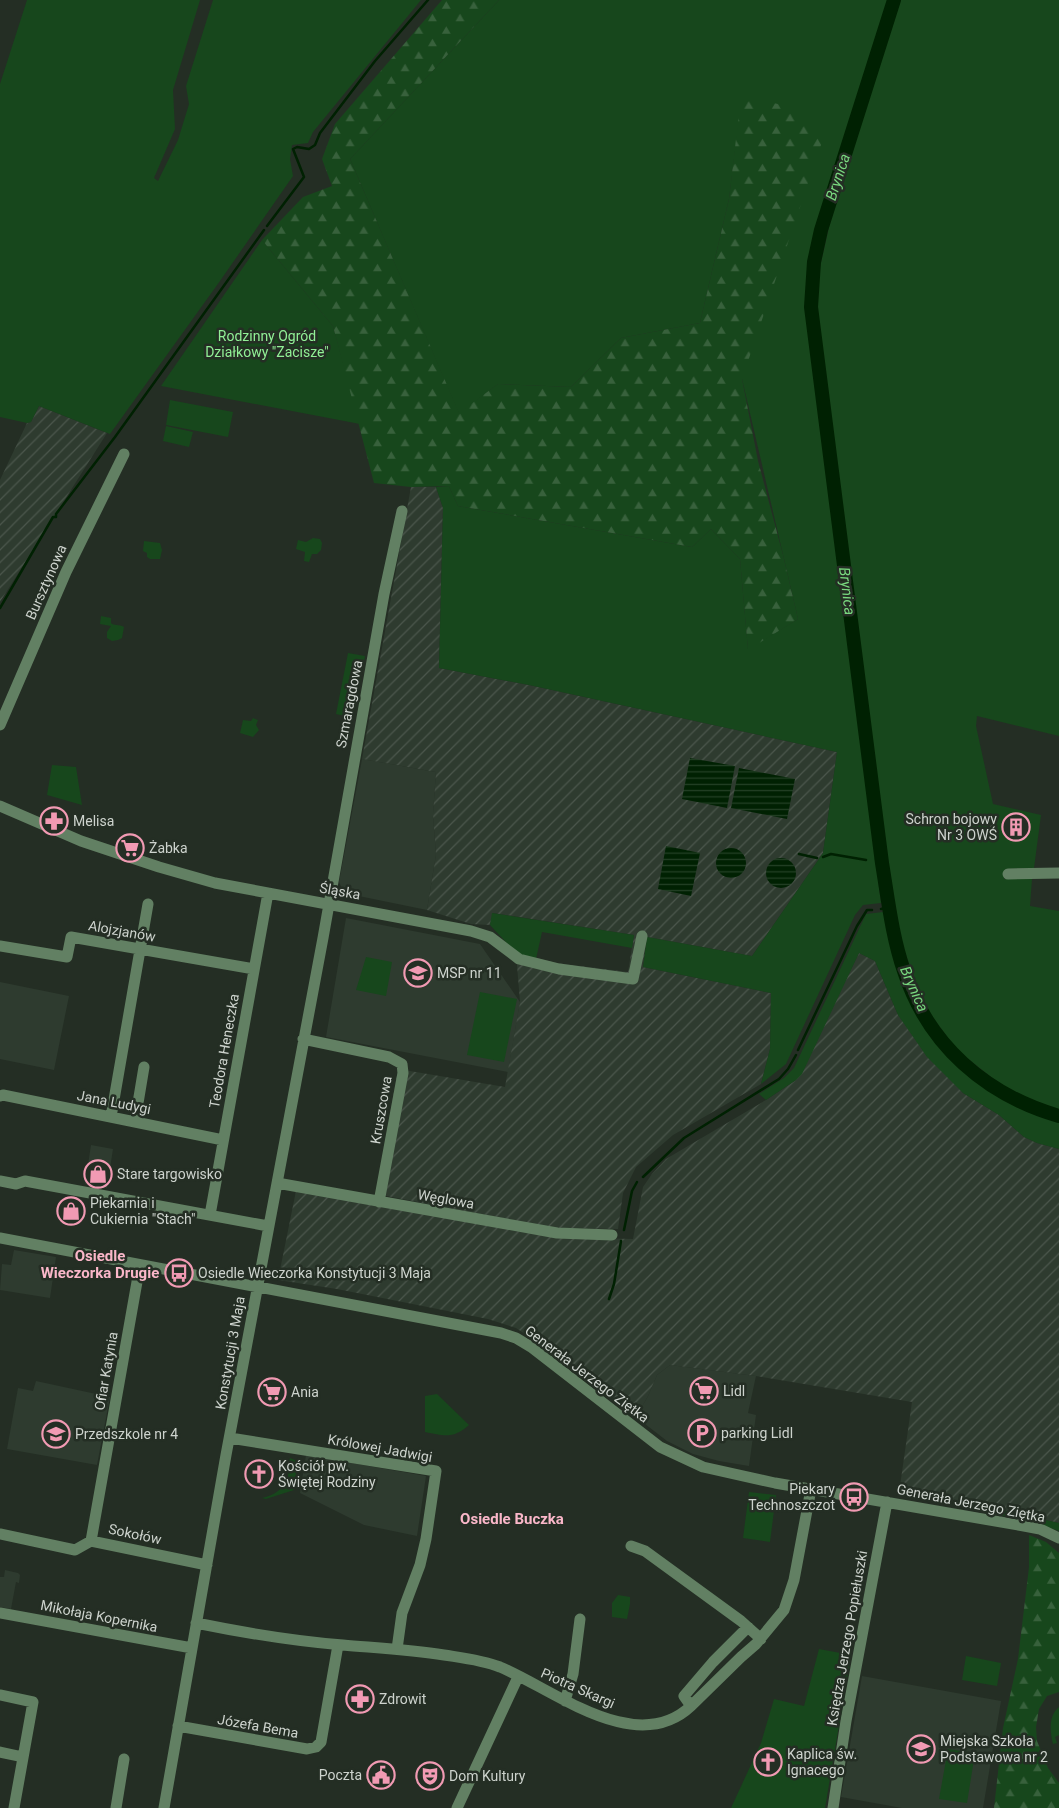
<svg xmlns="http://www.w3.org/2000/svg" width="1059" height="1808" font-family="Roboto,sans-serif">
<defs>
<pattern id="industrial-furrows" width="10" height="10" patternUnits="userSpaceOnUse" patternTransform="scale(1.25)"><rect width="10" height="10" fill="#2e3b2f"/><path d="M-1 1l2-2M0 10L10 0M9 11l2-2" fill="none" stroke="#4b564c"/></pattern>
<pattern id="forest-firs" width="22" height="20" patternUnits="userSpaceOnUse" patternTransform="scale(1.25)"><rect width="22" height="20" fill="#17471c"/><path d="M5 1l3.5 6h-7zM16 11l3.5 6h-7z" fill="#38613c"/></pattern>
<pattern id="water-rules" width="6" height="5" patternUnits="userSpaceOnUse" patternTransform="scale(1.25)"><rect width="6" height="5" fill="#002102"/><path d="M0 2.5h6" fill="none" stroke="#244026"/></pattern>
</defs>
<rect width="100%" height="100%" fill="#242e24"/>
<path fill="#2e3b2f" d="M362 759 436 772 433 814 436 855 427 910 344 893 339 882Z
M346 918 480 944 520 1002 508 1072 326 1037Z
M0 982 69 996 54 1070 0 1059Z
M91 1145 113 1149 107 1188 85 1184Z
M14 1250 56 1257 50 1298 0 1290 2 1264 11 1265Z
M670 1365 756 1376 748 1413 756 1415 749 1466 719 1461 693 1454 667 1441 636 1417 648 1396 657 1375Z
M36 1381 110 1397 97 1465 7 1449 18 1388 33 1391Z
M306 1455 426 1476 417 1536 364 1525 300 1493Z
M5 1570 18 1573 20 1575 19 1583 16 1582 11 1609 0 1607V1577H4Z
M862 1676 1001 1701 983 1808H902L841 1797Z"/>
<path fill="url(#industrial-furrows)" d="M39 406 107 433 0 602V480L27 423 31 422Z
M411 487H436L443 508 439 668 529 685 837 752 823 853 752 956 647 937 643 967 771 993 770 1049 761 1084 673 1135 636 1167 623 1193 618 1229 554 1228 376 1194 398 1069 505 1087 520 1002 516 953 556 963 628 972 634 935 493 913 490 925 471 924 427 910 436 855 433 814 436 772 362 759Z
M859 953 875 961 898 1015 963 1093 999 1115 1024 1137 1037 1143 1059 1149V1523L993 1508 899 1493 912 1402 756 1376 670 1365 657 1375 648 1396 636 1417 561 1358 516 1328 488 1319 337 1289 278 1280 296 1191 552 1237 633 1239 643 1187 652 1174 666 1159 766 1100 796 1080Z"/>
<path fill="#17471c" d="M27 0H200L173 90 175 129 154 178 158 181 178 140 189 104 186 86 213 0H421L313 132 308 143 292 145 290 159 293 176 220 281 110 434 39 406 31 422 27 423 0 417V84Z
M499 0H889L810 252 806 306 881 903 863 905 855 915 786 1064 761 1084 770 1049 771 993 643 967 647 937 752 956 823 853 837 752 529 685 439 668 443 508 436 487 449 486 458 506 692 547 711 529 740 559 748 649 798 619 742 379V96L729 199 700 323 621 338 571 387 498 384 459 414 350 159Z
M897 0H1059V736L977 716 976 726 993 804 1041 815 1034 868 1005 869 1004 879H1032L1030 906 1059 911V1111L1025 1100 991 1077 957 1050 925 1007 899 936 887 852 817 314 818 276 829 227 883 53Z
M262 240 333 326 360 424 161 386Z
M170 400 233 412 228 437 166 425Z
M166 426 193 432 189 447 163 441Z
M313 538 320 539 322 543 321 550 317 554H312L309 562 304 561 305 552 296 549 298 540 306 542Z
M144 541 160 543 162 550 160 559H150L147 557V553L143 551Z
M101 616 111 618V623C114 626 119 624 124 627L122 638 118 640 112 641 107 638V632L111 626 100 624Z
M348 653 365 656 353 718 336 714Z
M253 718 258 720 256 725 259 730 253 737 240 733 243 720 251 721Z
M52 765 76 767 82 805 47 795Z
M883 912 903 978 912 1001 939 1044 977 1080 1025 1109 1059 1121V1149L1037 1143 1024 1137 999 1115 963 1093 927 1057 898 1015 875 961 859 953 802 1074 796 1080 766 1100 759 1094 784 1078 794 1068 866 914Z
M492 913 634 935 632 948 542 932 536 959 516 953 490 925Z
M366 957 392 962 386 996 356 990Z
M480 992 517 999 504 1062 467 1055Z
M437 1394 469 1425C453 1439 445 1436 425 1432V1396Z
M290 1458 295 1460 297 1464 294 1490 266 1499 262 1498C274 1495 285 1489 288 1476 289 1470 288 1465 290 1458Z
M749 1492 776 1495 770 1542 743 1538Z
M993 1508 1059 1523V1531L1031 1521 993 1514Z
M618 1595 630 1597V1604L627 1619 612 1617V1603Z
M819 1649 851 1655 825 1808H731L761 1743 774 1699 804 1706Z
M966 1656 1001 1663 997 1686 962 1680Z
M1059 1707V1735L1055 1737 1057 1743 1053 1744C1050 1732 1048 1716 1059 1707Z
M948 1749 975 1753 967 1803 939 1799Z"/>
<path fill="url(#forest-firs)" d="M442 0H499L350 159 459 413 498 384 571 387 621 338 700 323 729 199 741 96 787 106 822 142 742 379 758 461 783 555 798 619 748 650 740 559 711 529 692 547 458 506 449 486 411 487 374 483 333 326 262 240 303 197 332 186 322 159 335 124Z
M1029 1535 1046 1542 1059 1553V1692L1047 1696 1039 1709 1036 1727 1037 1741 1048 1768 1059 1783V1808H994L1003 1728 1018 1659 1029 1567Z"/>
<path fill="url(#water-rules)" d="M690 758 735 766 727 808 682 799Z
M739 768 795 779 787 819 731 808Z
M666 846 700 853 691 896 658 889Z
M716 863a15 15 0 1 1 30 0a15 15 0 1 1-30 0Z
M766 873a15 15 0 1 1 30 0a15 15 0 1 1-30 0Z"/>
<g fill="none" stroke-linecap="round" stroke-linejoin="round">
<path stroke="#002102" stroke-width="2.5" d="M267 226 304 177 293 149 297 147 309 149 315 145 320 133 375 61 428 0
M0 608 53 517H56V514L115 437 264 230
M799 854 817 858
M823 857 831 854 866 860
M876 859H881
M881 909 889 907
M798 1050 857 926 867 910H872
M643 1177 684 1138 779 1079 788 1069 796 1055
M624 1230 632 1191 637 1182
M609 1299 614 1284 621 1241"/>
<path stroke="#002102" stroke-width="14" d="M894 0 821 230 814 262 811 307 882 863C888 899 892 936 904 971 928 1045 986 1095 1059 1116"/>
<path stroke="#628063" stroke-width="11" d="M0 725 66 572 124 454
M0 806 81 841 159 867 215 883 471 931 490 937 519 959 559 969 633 979 642 936
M1008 874 1059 873
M0 946 67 957 71 937 254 969
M303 1039 389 1057 402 1064 403 1073 379 1202
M0 1096 3 1095 223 1140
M111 1117 148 904
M135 1121 144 1067
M0 1181 16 1184 25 1181 268 1226
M277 1183 557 1233 612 1235
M210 1215 268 893
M0 1238 501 1333 516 1338 531 1347 660 1447 703 1467 775 1483 1024 1526 1040 1529 1059 1538
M230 1438 436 1471 426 1539 420 1565 402 1613 397 1649
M0 1534 75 1550 91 1541 207 1565
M91 1541 140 1265
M631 1546 645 1551 741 1621 761 1639
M0 1613 192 1648
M196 1623C245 1633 293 1641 343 1645 377 1648 411 1650 444 1655 463 1658 482 1660 500 1667 553 1689 636 1758 691 1706L741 1657 756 1644 784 1610 794 1580 811 1489
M0 1695 33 1702 14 1808
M565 1701 573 1674 580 1619
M691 1706 684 1696 713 1662 748 1627
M178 1726 307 1749 316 1747 321 1742 338 1645
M0 1752 23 1757
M116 1808 124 1759
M164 1808 226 1455 323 938 384 594 402 511
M457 1808 518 1677
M833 1808 846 1721 887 1502"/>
</g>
<defs>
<g id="pharmacy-ring" transform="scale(1.4375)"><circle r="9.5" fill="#242e24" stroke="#f19ab3" stroke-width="1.5"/><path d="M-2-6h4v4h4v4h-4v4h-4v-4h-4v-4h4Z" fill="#f19ab3"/></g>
<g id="building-ring" transform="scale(1.4375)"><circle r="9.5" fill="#242e24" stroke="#f19ab3" stroke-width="1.5"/><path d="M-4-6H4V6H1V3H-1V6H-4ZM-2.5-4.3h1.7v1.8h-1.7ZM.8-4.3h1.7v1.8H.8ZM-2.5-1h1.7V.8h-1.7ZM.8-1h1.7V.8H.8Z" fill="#f19ab3"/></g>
<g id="supermarket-ring" transform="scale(1.4375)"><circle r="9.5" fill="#242e24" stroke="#f19ab3" stroke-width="1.5"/><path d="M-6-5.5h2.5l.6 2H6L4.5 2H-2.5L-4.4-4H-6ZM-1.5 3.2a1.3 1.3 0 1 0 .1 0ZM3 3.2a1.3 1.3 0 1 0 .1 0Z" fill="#f19ab3"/></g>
<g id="school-ring" transform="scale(1.4375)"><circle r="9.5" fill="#242e24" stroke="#f19ab3" stroke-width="1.5"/><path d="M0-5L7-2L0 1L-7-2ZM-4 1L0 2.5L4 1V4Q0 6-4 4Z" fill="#f19ab3"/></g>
<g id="shop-ring" transform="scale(1.4375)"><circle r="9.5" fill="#242e24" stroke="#f19ab3" stroke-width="1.5"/><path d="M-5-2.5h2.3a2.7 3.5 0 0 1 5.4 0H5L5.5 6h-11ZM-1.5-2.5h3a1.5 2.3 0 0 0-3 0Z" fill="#f19ab3"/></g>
<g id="bus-ring" transform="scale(1.4375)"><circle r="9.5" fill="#242e24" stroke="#f19ab3" stroke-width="1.5"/><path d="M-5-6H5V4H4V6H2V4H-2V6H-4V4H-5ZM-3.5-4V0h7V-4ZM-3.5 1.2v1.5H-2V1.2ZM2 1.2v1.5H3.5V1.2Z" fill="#f19ab3"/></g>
<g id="parking-ring" transform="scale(1.4375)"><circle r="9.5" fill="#242e24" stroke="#f19ab3" stroke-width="1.5"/><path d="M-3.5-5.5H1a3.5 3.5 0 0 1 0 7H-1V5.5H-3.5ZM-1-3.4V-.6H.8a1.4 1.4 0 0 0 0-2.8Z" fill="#f19ab3"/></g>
<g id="church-ring" transform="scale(1.4375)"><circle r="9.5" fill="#242e24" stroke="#f19ab3" stroke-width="1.5"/><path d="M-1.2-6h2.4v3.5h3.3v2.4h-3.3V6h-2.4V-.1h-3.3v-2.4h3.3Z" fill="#f19ab3"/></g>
<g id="civic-ring" transform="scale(1.4375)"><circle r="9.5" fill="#242e24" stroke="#f19ab3" stroke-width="1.5"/><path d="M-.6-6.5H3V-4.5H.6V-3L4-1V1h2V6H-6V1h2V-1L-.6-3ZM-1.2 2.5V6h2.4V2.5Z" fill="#f19ab3"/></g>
<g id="theatre-ring" transform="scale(1.4375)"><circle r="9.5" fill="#242e24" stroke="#f19ab3" stroke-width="1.5"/><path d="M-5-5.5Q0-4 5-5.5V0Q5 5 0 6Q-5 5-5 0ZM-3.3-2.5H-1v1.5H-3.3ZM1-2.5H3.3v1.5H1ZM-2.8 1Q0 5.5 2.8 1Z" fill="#f19ab3"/></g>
</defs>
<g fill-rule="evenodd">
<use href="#pharmacy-ring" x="54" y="821"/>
<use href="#building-ring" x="1016" y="827"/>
<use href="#supermarket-ring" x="130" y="848"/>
<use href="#school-ring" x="418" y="973"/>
<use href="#shop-ring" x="98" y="1174"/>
<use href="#shop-ring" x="71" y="1211"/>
<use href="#bus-ring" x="179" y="1273"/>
<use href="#supermarket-ring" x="704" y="1391"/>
<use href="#supermarket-ring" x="272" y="1392"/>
<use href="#parking-ring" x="702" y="1433"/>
<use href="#school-ring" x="56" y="1434"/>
<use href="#church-ring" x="259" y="1474"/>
<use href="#bus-ring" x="854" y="1497"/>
<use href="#pharmacy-ring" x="360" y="1699"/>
<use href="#school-ring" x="921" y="1749"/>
<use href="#church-ring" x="768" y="1762"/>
<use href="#civic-ring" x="381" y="1775"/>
<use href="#theatre-ring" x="430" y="1776"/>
</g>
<g text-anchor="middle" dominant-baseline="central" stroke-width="5" stroke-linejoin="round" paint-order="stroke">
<g font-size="14" fill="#91f096" stroke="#242e24">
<text x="267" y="336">Rodzinny Ogród<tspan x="267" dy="16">Działkowy "Zacisze"</tspan></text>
</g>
<g font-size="14" fill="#cdd3cd" stroke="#242e24">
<text transform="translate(46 582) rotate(-66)">Bursztynowa</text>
<text transform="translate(349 704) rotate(-79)">Szmaragdowa</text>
<text transform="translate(340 891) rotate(10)">Śląska</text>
<text transform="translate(122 931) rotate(10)">Alojzjanów</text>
<text transform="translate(224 1051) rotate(-80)">Teodora Heneczka</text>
<text transform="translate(114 1102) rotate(11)">Jana Ludygi</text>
<text transform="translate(381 1110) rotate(-80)">Kruszcowa</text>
<text transform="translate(446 1199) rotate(10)">Węglowa</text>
<text transform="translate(230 1353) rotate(-80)">Konstytucji 3 Maja</text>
<text transform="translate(106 1371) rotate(-80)">Ofiar Katynia</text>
<text transform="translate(587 1374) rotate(37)">Generała Jerzego Ziętka</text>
<text transform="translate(380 1448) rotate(10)">Królowej Jadwigi</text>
<text transform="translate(971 1503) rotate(11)">Generała Jerzego Ziętka</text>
<text transform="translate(135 1534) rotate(12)">Sokołów</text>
<text transform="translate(99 1616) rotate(11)">Mikołaja Kopernika</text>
<text transform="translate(847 1638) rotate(-80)">Księdza Jerzego Popiełuszki</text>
<text transform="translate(578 1688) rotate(24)">Piotra Skargi</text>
<text transform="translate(258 1726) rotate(10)">Józefa Bema</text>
</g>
<g font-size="14" fill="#cdd3cd" stroke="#242e24" text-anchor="start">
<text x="997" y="819" text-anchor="end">Schron bojowy<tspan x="997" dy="16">Nr 3 OWŚ</tspan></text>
<text x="73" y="821">Melisa</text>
<text x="149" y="848">Żabka</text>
<text x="437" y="973">MSP nr 11</text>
<text x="117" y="1174">Stare targowisko</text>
<text x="90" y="1203">Piekarnia i<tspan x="90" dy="16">Cukiernia "Stach"</tspan></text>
<text x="198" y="1273">Osiedle Wieczorka Konstytucji 3 Maja</text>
<text x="723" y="1391">Lidl</text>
<text x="291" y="1392">Ania</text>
<text x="721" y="1433">parking Lidl</text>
<text x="75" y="1434">Przedszkole nr 4</text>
<text x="278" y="1466">Kościół pw.<tspan x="278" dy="16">Świętej Rodziny</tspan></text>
<text x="835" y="1489" text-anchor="end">Piekary<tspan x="835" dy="16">Technoszczot</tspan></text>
<text x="379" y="1699">Zdrowit</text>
<text x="940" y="1741">Miejska Szkoła<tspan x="940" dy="16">Podstawowa nr 2</tspan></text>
<text x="787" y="1754">Kaplica św.<tspan x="787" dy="16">Ignacego</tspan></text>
<text x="362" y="1775" text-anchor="end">Poczta</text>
<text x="449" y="1776">Dom Kultury</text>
</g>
<g font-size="15" font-style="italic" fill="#79d87f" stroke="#242e24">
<text transform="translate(838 177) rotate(-72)">Brynica</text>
<text transform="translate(847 591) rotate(83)">Brynica</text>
<text transform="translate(914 989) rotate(66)">Brynica</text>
</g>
<g font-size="15" font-weight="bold" fill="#fab7c9" stroke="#242e24">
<text x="100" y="1256">Osiedle<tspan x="100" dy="17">Wieczorka Drugie</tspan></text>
<text x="512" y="1519">Osiedle Buczka</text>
</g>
</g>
</svg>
